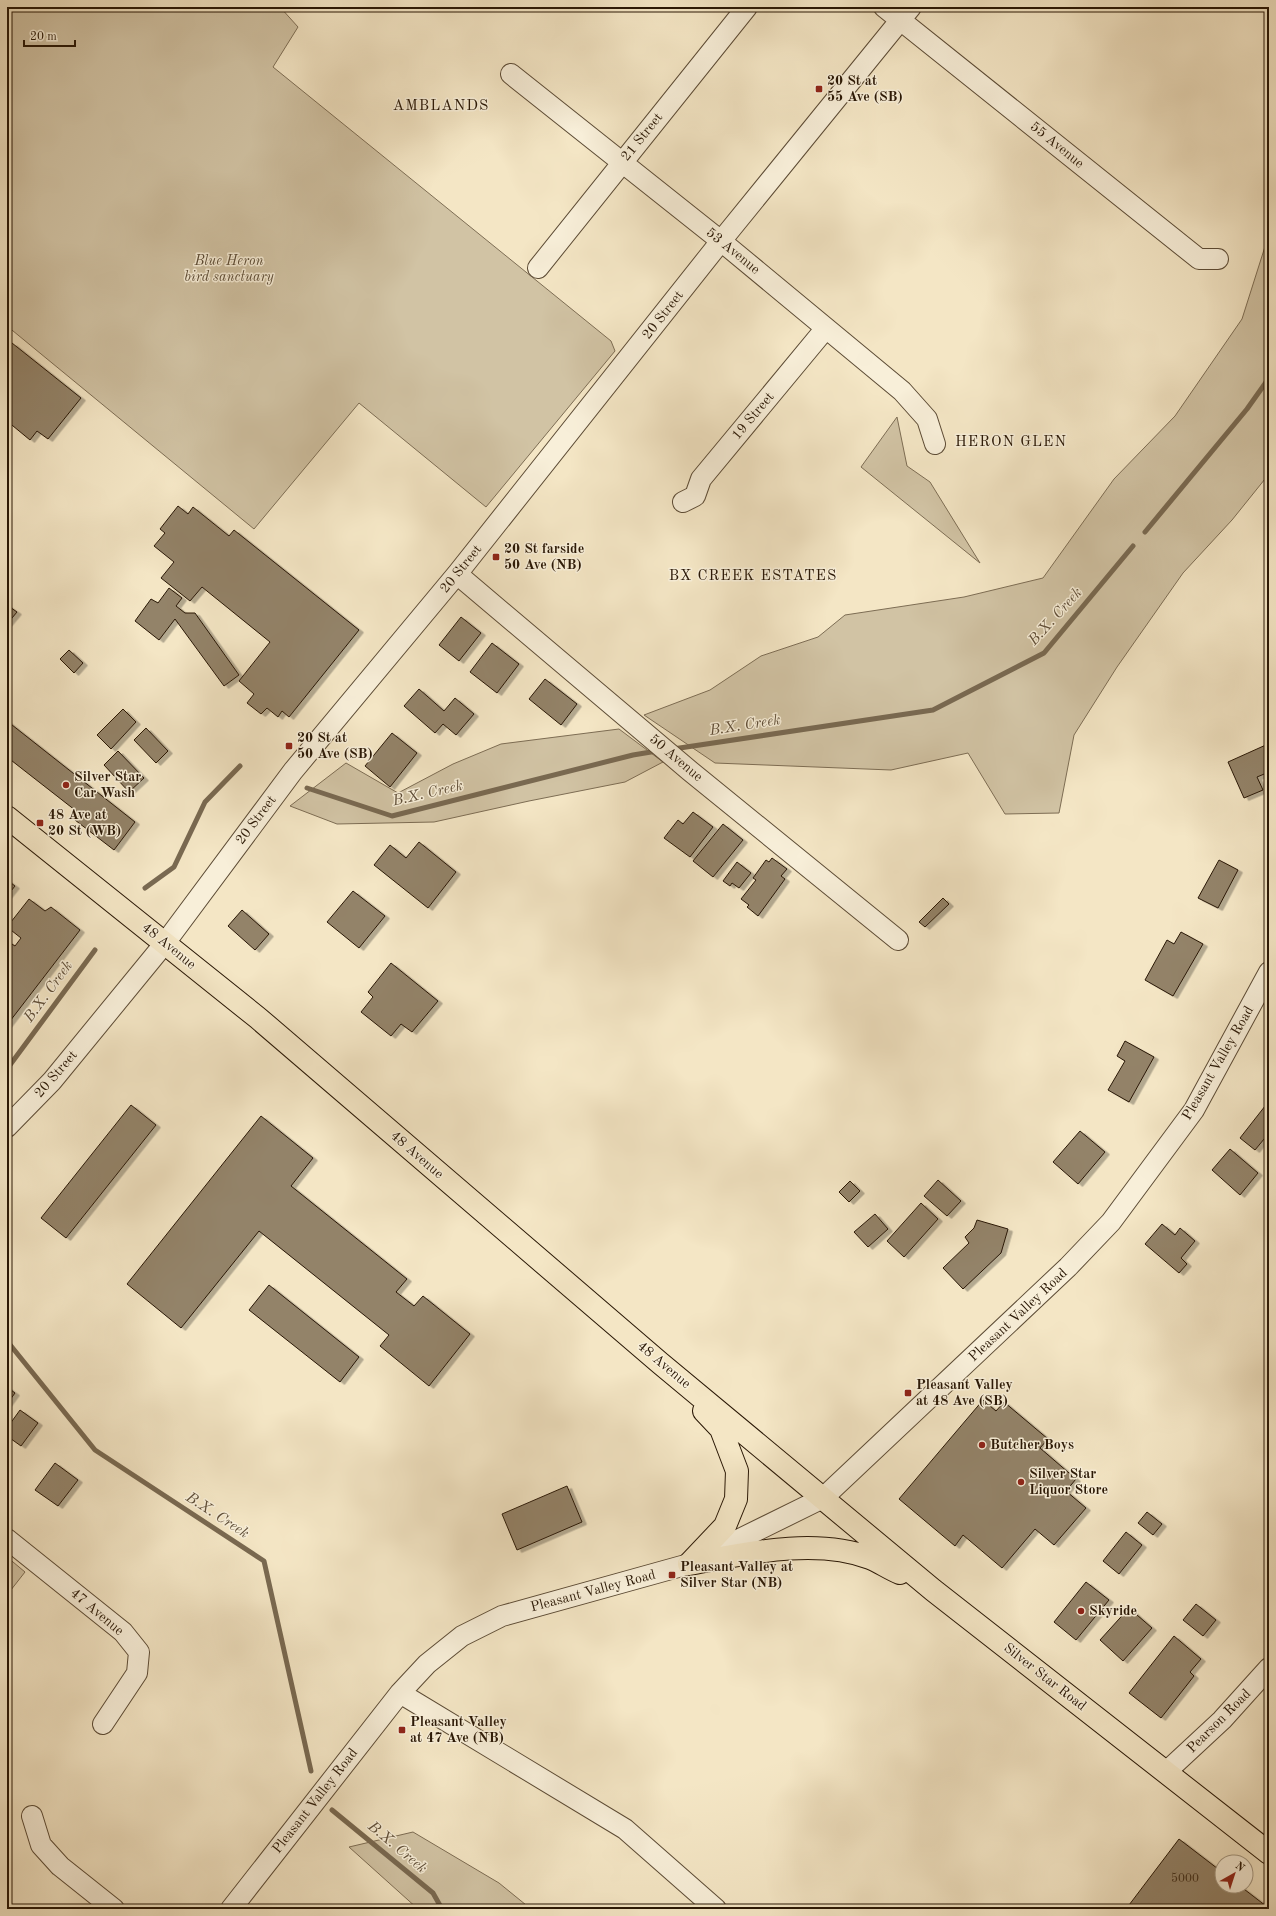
<svg xmlns="http://www.w3.org/2000/svg" width="1276" height="1916" font-family="'Old Standard TT',serif">
<defs>
<filter id="shadow"><feDropShadow dx="4.5" dy="2.5" stdDeviation="0" flood-color="#0004"/></filter>
</defs>
<rect width="100%" height="100%" fill="#f4e6c5"/>
<filter id="stains"><feTurbulence type="fractalNoise" baseFrequency=".005" numOctaves="4"/><feColorMatrix values="0 0 0 0 .2 0 0 0 0 .09 0 0 0 0 .02 0 0 0 .5 -.17"/></filter>
<radialGradient id="worn" r=".72"><stop offset=".6" stop-color="#630" stop-opacity="0"/><stop offset="1" stop-color="#630" stop-opacity=".3"/></radialGradient>
<path fill="#d1c3a4" stroke="#7d6d54" d="M7 7H280L298 27 273 67 611 341 615 351 486 507 359 403 254 529 7 326Z
M1269 234V474L1232 520 1183 573 1117 667 1074 735 1059 813 1005 814 968 753 891 770 715 763 644 715 710 690 761 656 818 637 845 615 964 597 1043 578 1114 479 1175 416 1242 319Z
M897 417 907 466 930 482 980 563 861 467Z
M619 729 663 762 625 782 529 801 434 822 337 824 290 806 346 763 398 793 453 764 501 744Z
M7 1557 25 1572 7 1595Z
M413 1832 499 1883 531 1909H418L349 1847Z"/>
<g fill="none" stroke-linecap="round" stroke-linejoin="round">
<path stroke="#796951" stroke-width="5" d="M1145 532 1247 409 1269 378
M673 749 933 710 1044 653 1133 546
M307 788 392 816 633 755 657 751
M145 888 174 867 205 802 240 766
M7 1069 95 950
M7 1341 95 1450 264 1561 311 1771
M332 1810 433 1893 442 1909"/>
</g>
<path fill="#938369" stroke="#291705" filter="url(#shadow)" d="M12 343 81 398 48 439 37 431 30 440 7 421V350Z
M178 506 188 514 193 507 229 536 234 530 359 630 289 717 282 711 278 717 267 708 261 714 247 703 254 694 239 681 270 642 202 587 190 601 161 578 174 562 154 546 165 533 160 529Z
M169 588 182 598 176 606 185 613H195L239 675 224 686 175 619 159 640 135 621 151 599 158 603Z
M7 605 17 612 7 624Z
M461 617 481 633 459 661 439 645Z
M492 643 519 664 497 693 470 672Z
M69 650 83 663 74 673 60 659Z
M545 679 577 704 561 725 529 699Z
M419 689 444 711 455 698 474 714 456 735 443 724 435 733 404 706Z
M123 709 136 722 111 749 97 735Z
M7 721 135 822 114 850 75 820 80 814 7 757Z
M146 728 168 751 156 763 134 740Z
M392 733 417 753 390 787 365 766Z
M1268 744 1269 772 1257 777 1263 790 1244 798 1228 762Z
M118 751 144 778 129 792 104 765Z
M693 812 713 827 690 857 664 838 678 820 683 824Z
M723 824 743 840 713 877 693 861Z
M419 842 456 872 428 908 374 865 390 845 406 858Z
M772 858 787 869 781 876 785 879 758 916 747 907 749 905 741 899 756 880 753 878 766 860 769 862Z
M1219 860 1238 870 1218 908 1198 898Z
M737 862 751 873 739 888 732 883 730 886 723 881Z
M7 880 15 886 7 896Z
M353 891 385 916 359 948 327 922Z
M943 898 949 904 925 927 919 922Z
M29 899 45 911 51 907 80 930 7 1025V941L15 946 21 938 7 927Z
M242 910 269 934 255 950 228 926Z
M1181 932 1203 944 1173 996 1145 980 1167 940 1174 944Z
M391 963 438 1001 412 1032 401 1024 391 1036 361 1012 373 997 368 992Z
M1125 1041 1154 1057 1129 1102 1108 1090 1125 1061 1117 1056Z
M1269 1101V1133L1255 1150 1240 1138Z
M131 1105 156 1125 66 1238 41 1218Z
M261 1116 313 1158 291 1186 407 1279 396 1292 414 1306 423 1296 470 1334 429 1386 380 1346 389 1335 259 1231 181 1328 127 1284Z
M1080 1131 1105 1152 1078 1184 1053 1162Z
M1230 1149 1258 1173 1240 1195 1212 1170Z
M938 1180 961 1201 947 1216 924 1196Z
M850 1181 860 1191 849 1202 839 1192Z
M921 1203 938 1219 904 1257 887 1241Z
M875 1214 888 1229 868 1247 854 1232Z
M977 1220 1008 1229 1001 1253 963 1289 943 1268 969 1243 965 1237 974 1228Z
M1162 1224 1175 1235 1180 1228 1195 1241 1181 1258 1187 1264 1179 1273 1145 1244Z
M269 1285 359 1357 340 1382 249 1310Z
M7 1387 15 1393 7 1404Z
M983 1400 996 1411 1004 1402 1048 1439 1040 1448 1076 1479 1066 1491 1086 1508 1054 1545 1035 1529 1002 1568 963 1535 955 1546 899 1499Z
M20 1410 38 1423 21 1446 7 1436V1428Z
M55 1463 78 1480 58 1506 35 1490Z
M567 1486 582 1522 517 1550 502 1514Z
M1147 1512 1162 1524 1153 1535 1138 1523Z
M1126 1532 1142 1545 1119 1574 1103 1561Z
M1086 1582 1109 1600 1076 1640 1054 1622Z
M1196 1604 1216 1620 1203 1636 1183 1620Z
M1129 1608 1152 1628 1123 1661 1100 1640Z
M1174 1636 1201 1659 1190 1672 1194 1676 1161 1718 1129 1693Z
M1179 1839 1222 1872V1886H1240L1266 1906 1264 1909H1126Z"/>
<g fill="none" stroke-linecap="round" stroke-linejoin="round">
<g stroke="#5c4b35" stroke-width="22">
<path id="minor" d="M884 7 1199 259H1218
M511 74 721 241 902 391 927 419 935 444
M538 268 747 7
M683 502 695 496 701 479 826 328
M457 574 690 771 898 940
M7 1127 52 1081 165 943 293 771 457 574 721 241 911 7
M7 1539 123 1632 139 1652 137 1673 103 1724
M400 1693 625 1829 716 1909
M1166 1772 1222 1720 1269 1668
M32 1816 41 1845 60 1866 114 1909
M231 1909 400 1693 427 1664 462 1636 502 1616 689 1564 823 1498 1068 1267 1111 1222 1194 1110 1269 972"/>
</g>
<g stroke="#291705" stroke-width="24">
<path id="major" d="M7 817 258 1018 660 1363 933 1590 1269 1853
M689 1564C744 1554 815 1537 870 1558 880 1562 890 1569 900 1573
M689 1564 725 1526 736 1499 737 1471 721 1429 704 1411"/>
</g>
<use href="#minor" stroke="#f8efd9" stroke-width="20"/>
<use href="#major" stroke="#f4e6c5" stroke-width="22"/>
</g>
<g fill="#8f2418" stroke="#f8efd9" stroke-width="1.5">
<rect x="815" y="85" width="8" height="8" rx="2"/>
<rect x="492" y="553" width="8" height="8" rx="2"/>
<rect x="285" y="742" width="8" height="8" rx="2"/>
<circle cx="66" cy="785" r="4"/>
<rect x="36" y="819" width="8" height="8" rx="2"/>
<rect x="904" y="1389" width="8" height="8" rx="2"/>
<circle cx="982" cy="1445" r="4"/>
<circle cx="1021" cy="1482" r="4"/>
<rect x="668" y="1571" width="8" height="8" rx="2"/>
<circle cx="1081" cy="1611" r="4"/>
<rect x="398" y="1726" width="8" height="8" rx="2"/>
</g>
<g text-anchor="middle" dominant-baseline="central" stroke-width="3" stroke-linejoin="round" paint-order="stroke">
<g font-size="12" fill="#44321e">
<text x="1185" y="1879">5000</text>
</g>
<g font-size="14" font-weight="bold" fill="#291705" stroke="#f8efd9" text-anchor="start">
<text x="827" y="81">20 St at<tspan x="827" dy="16">55 Ave (SB)</tspan></text>
<text x="504" y="549">20 St farside<tspan x="504" dy="16">50 Ave (NB)</tspan></text>
<text x="297" y="738">20 St at<tspan x="297" dy="16">50 Ave (SB)</tspan></text>
<text x="74" y="777">Silver Star<tspan x="74" dy="16">Car Wash</tspan></text>
<text x="48" y="815">48 Ave at<tspan x="48" dy="16">20 St (WB)</tspan></text>
<text x="916" y="1385">Pleasant Valley<tspan x="916" dy="16">at 48 Ave (SB)</tspan></text>
<text x="990" y="1445">Butcher Boys</text>
<text x="1029" y="1474">Silver Star<tspan x="1029" dy="16">Liquor Store</tspan></text>
<text x="680" y="1567">Pleasant Valley at<tspan x="680" dy="16">Silver Star (NB)</tspan></text>
<text x="1089" y="1611">Skyride</text>
<text x="410" y="1722">Pleasant Valley<tspan x="410" dy="16">at 47 Ave (NB)</tspan></text>
</g>
<g font-size="14" fill="#291705" stroke="#f8efd9">
<text transform="translate(642 137) rotate(-51)">21 Street</text>
<text transform="translate(1057 145) rotate(39)">55 Avenue</text>
<text transform="translate(733 251) rotate(39)">53 Avenue</text>
<text transform="translate(663 315) rotate(-52)">20 Street</text>
<text transform="translate(753 416) rotate(-50)">19 Street</text>
<text transform="translate(461 569) rotate(-51)">20 Street</text>
<text transform="translate(676 758) rotate(40)">50 Avenue</text>
<text transform="translate(256 820) rotate(-53)">20 Street</text>
<text transform="translate(169 946) rotate(39)">48 Avenue</text>
<text transform="translate(1218 1063) rotate(-60)">Pleasant Valley Road</text>
<text transform="translate(56 1074) rotate(-49)">20 Street</text>
<text transform="translate(417 1155) rotate(41)">48 Avenue</text>
<text transform="translate(1018 1315) rotate(-43)">Pleasant Valley Road</text>
<text transform="translate(664 1365) rotate(40)">48 Avenue</text>
<text transform="translate(593 1591) rotate(-15)">Pleasant Valley Road</text>
<text transform="translate(97 1612) rotate(40)">47 Avenue</text>
<text transform="translate(1045 1677) rotate(38)">Silver Star Road</text>
<text transform="translate(1219 1721) rotate(-45)">Pearson Road</text>
<text transform="translate(315 1801) rotate(-52)">Pleasant Valley Road</text>
</g>
<g font-size="14" font-style="italic" fill="#5b4b35" stroke="#f8efd9">
<text x="229" y="261">Blue Heron<tspan x="229" dy="16">bird sanctuary</tspan></text>
</g>
<g font-size="15" letter-spacing="1" fill="#291705" stroke="#f8efd9">
<text x="441" y="106">AMBLANDS</text>
<text x="1011" y="442">HERON GLEN</text>
<text x="753" y="576">BX CREEK ESTATES</text>
</g>
<g font-size="15" font-style="italic" fill="#5f4e38" stroke="#f8efd9">
<text transform="translate(1056 617) rotate(-48)">B.X. Creek</text>
<text transform="translate(745 726) rotate(-9)">B.X. Creek</text>
<text transform="translate(428 794) rotate(-13)">B.X. Creek</text>
<text transform="translate(49 992) rotate(-54)">B.X. Creek</text>
<text transform="translate(217 1516) rotate(33)">B.X. Creek</text>
<text transform="translate(397 1848) rotate(40)">B.X. Creek</text>
</g>
</g>
<rect width="1276" height="1916" fill="none" stroke="#f4e6c5" stroke-width="24"/>
<rect x="8" y="8" width="1260" height="1900" fill="none" stroke="#291705" stroke-width="2"/>
<rect x="12" y="12" width="1252" height="1892" fill="none" stroke="#291705"/>
<g transform="translate(1234 1874) rotate(39)"><circle r="19" fill="#f8efd9" stroke="#a59984"/>
<path d="M0-3L7 15L0 10L-7 15Z" fill="#8f2418"/>
<text y="-6" font-size="11" font-weight="bold" text-anchor="middle" fill="#291705">N</text>
</g>
<path d="M24 40v6h51v-6" fill="none" stroke="#291705" stroke-width="2"/>
<text x="30" y="40" font-size="12" fill="#291705" stroke="#f8efd9" stroke-width="3" paint-order="stroke">20 m</text>
<rect width="100%" height="100%" filter="url(#stains)"/>
<rect width="100%" height="100%" fill="url(#worn)"/>
</svg>
